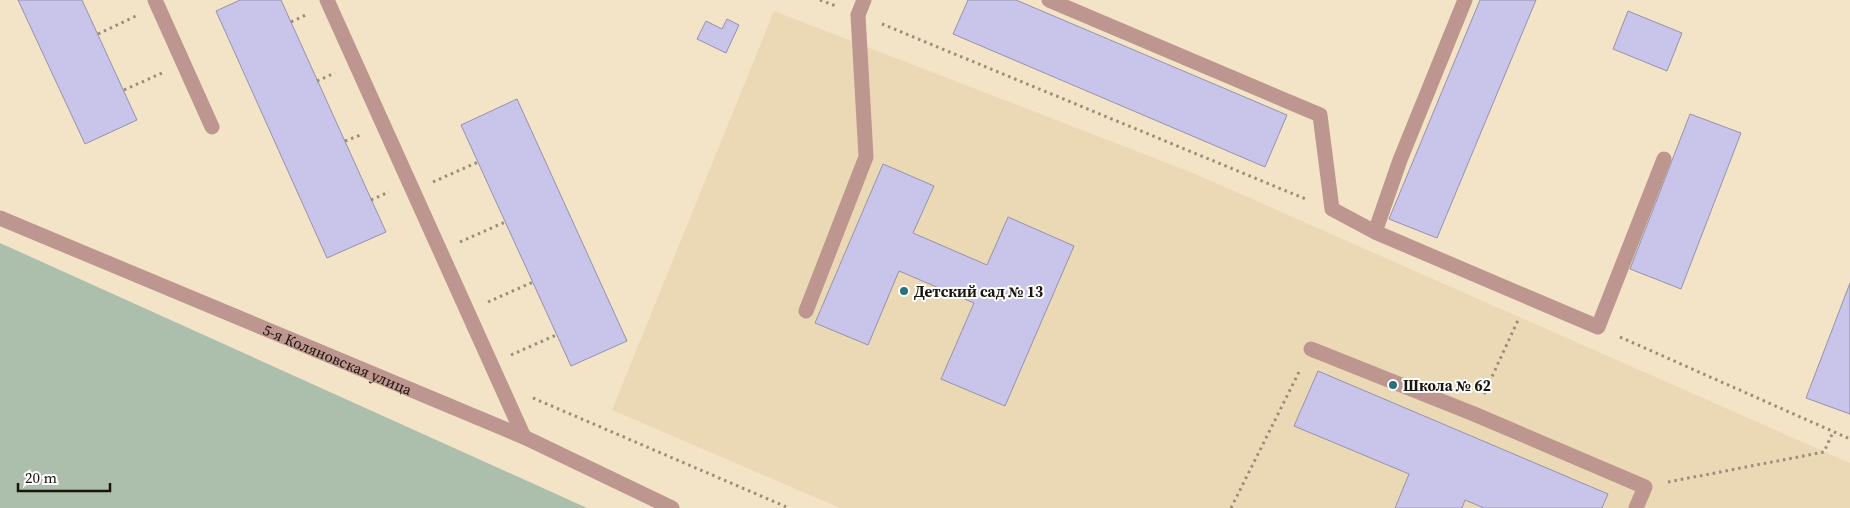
<svg xmlns="http://www.w3.org/2000/svg" width="1850" height="508" font-family="'Source Serif 4',serif">
<rect width="100%" height="100%" fill="#f3e4c8"/>
<path fill="#ebd9b6" d="M774 11 1193 173 1850 463V508H840L612 410Z"/>
<path fill="#acbeac" d="M0 243 587 508H0Z"/>
<path fill="#c9c4e9" stroke="#9592ad" d="M18 0H82L137 120 85 144Z
M240 0H281L386 232 327 258 216 11Z
M968 0H1016L1287 115 1265 167 953 34Z
M1480 0H1536L1437 238 1389 219Z
M1628 11 1682 33 1667 71 1613 49Z
M727 19 739 25 726 53 697 39 706 21 722 29Z
M517 99 627 341 571 366 461 125Z
M1690 114 1741 133 1681 289 1630 269Z
M883 164 934 186 913 233 987 265 1008 217 1074 246 1005 406 941 379 974 303 899 271 868 345 815 323Z
M1850 283V414L1806 398Z
M1318 371 1608 494 1602 508H1484L1465 500 1462 508H1395L1409 474 1294 426Z"/>
<g fill="none" stroke-linecap="round" stroke-linejoin="round">
<path stroke="#988d79" stroke-width="3" stroke-dasharray="2.5 4" stroke-linecap="butt" d="M820 0 836 6
M291 22 308 14
M882 24 1308 200
M98 34 138 15
M317 81 335 73
M124 90 162 73
M345 141 363 134
M433 182 478 162
M371 200 389 192
M460 242 505 222
M488 302 533 282
M1620 337 1850 439
M511 355 556 335
M1484 394 1519 318
M533 398 789 508
M1668 482 1824 452 1833 432
M1231 508 1300 370"/>
<path stroke="#be9690" stroke-width="15" d="M155 0 212 127
M327 0 524 437
M1049 0 1320 115 1332 209 1375 232 1598 327 1664 159
M1375 232 1400 160 1465 0
M806 311 866 157 858 15 864 0
M1311 349 1474 414 1645 487 1636 508"/>
<path stroke="#be9690" stroke-width="15" id="s1" d="M0 218 524 437 672 508"/>
</g>
<g fill="#29717b" stroke="#fff" stroke-width="2">
<circle cx="904" cy="291" r="5"/>
<circle cx="1393" cy="385" r="5"/>
</g>
<g text-anchor="middle" dominant-baseline="central" stroke-width="4" stroke-linejoin="round" paint-order="stroke">
<g font-size="15" font-weight="bold" fill="#1a140a" stroke="#fff" text-anchor="start">
<text x="914" y="291">Детский сад № 13</text>
<text x="1403" y="385">Школа № 62</text>
</g>
<g font-size="15" fill="#1a140a" stroke="#fff">
<text stroke="none"><textPath href="#s1" startOffset="366">5-я Коляновская улица</textPath></text>
</g>
</g>
<path d="M18 483v8h92v-8" fill="none" stroke="#1a140a" stroke-width="2.5"/>
<text x="25" y="483" font-size="15" fill="#1a140a" stroke="#ffffff" stroke-width="4" paint-order="stroke">20 m</text>
</svg>
